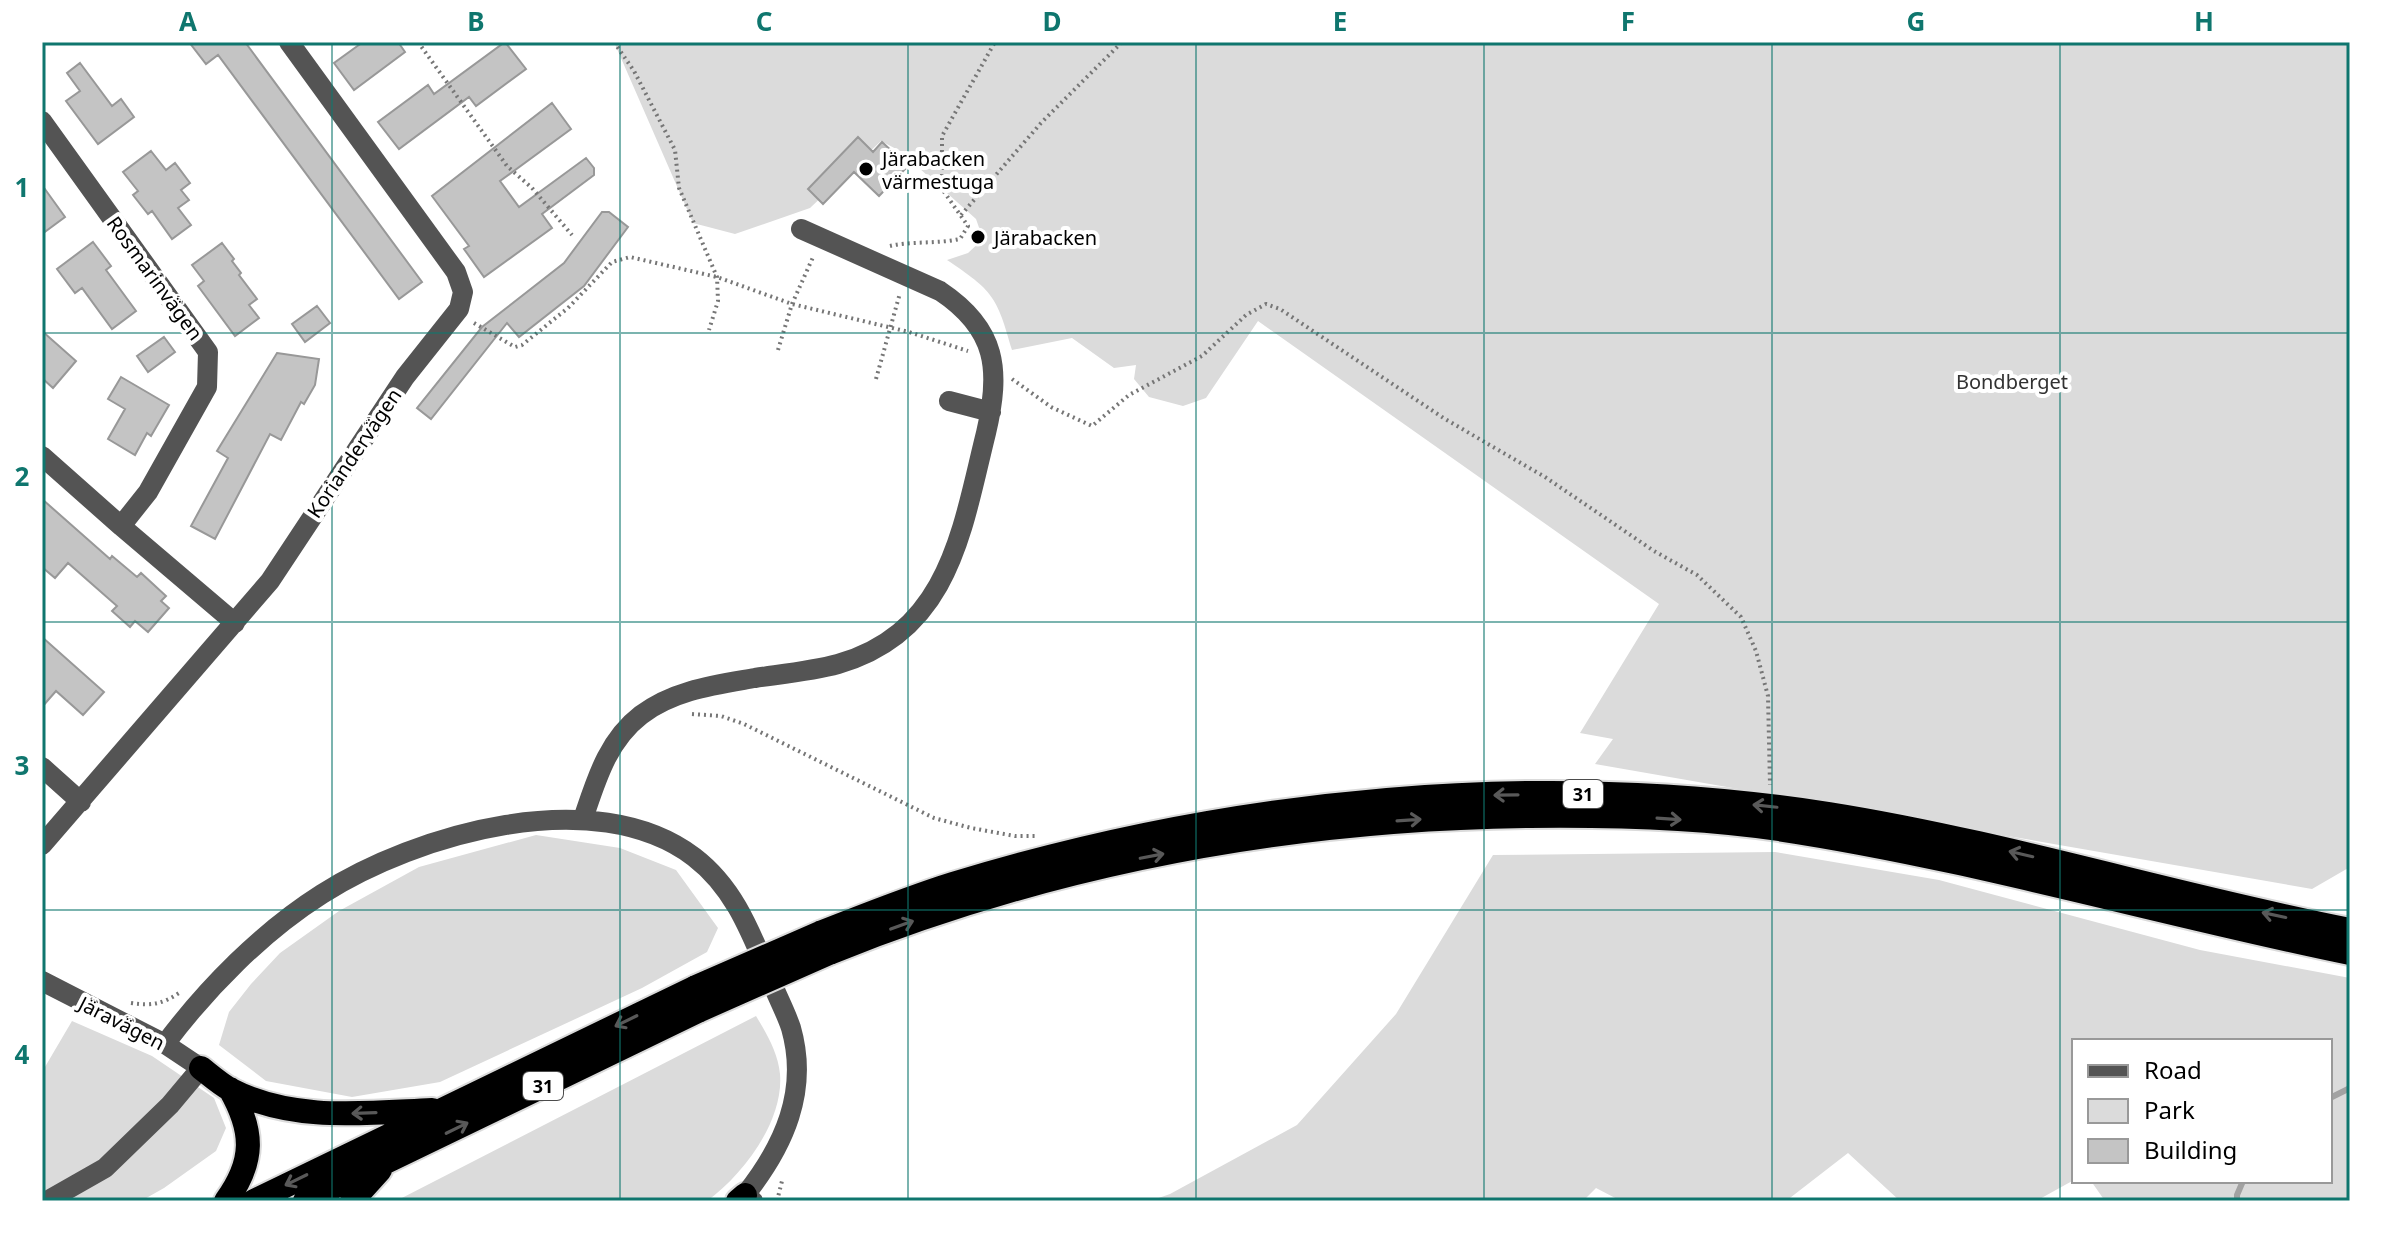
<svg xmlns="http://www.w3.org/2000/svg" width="2392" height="1243" font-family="'Noto Sans',sans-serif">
<rect width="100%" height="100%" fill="#fff"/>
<path fill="#dbdbdb" d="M614 42H2350V867L2312 889 1595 764 1613 739 1580 733 1659 604 1258 321 1206 398 1183 406 1149 397 1134 379 1136 365 1114 368 1072 338 1012 350C997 296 993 291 947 260L968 253 983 239 976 219 900 151 881 141 810 208 735 234 693 223Z
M536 835 620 848 676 870 718 928 707 952 642 988 440 1082 352 1097 266 1081 219 1045 229 1012 251 984 280 953 339 911 419 867Z
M1775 852 1939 880 2200 950 2350 978V1201H2105L2091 1181H2330V1041H2074V1180L2036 1201H1900L1848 1153 1786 1201H1621L1596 1188 1583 1201H1150L1170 1194 1297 1125 1396 1014 1493 855Z
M756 1016C767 1034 778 1053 780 1074 784 1121 743 1175 707 1201H396Z
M72 1021 152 1056 214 1098 226 1128 216 1151 164 1188 141 1201H42V1072Z"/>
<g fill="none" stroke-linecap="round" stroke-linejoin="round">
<path stroke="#a2a2a2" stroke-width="6" d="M2330 1098 2350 1088
M2237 1201V1195L2243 1181"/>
</g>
<path fill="#c4c4c4" stroke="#989898" stroke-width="2" d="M189 42H245L422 282 399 299 218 55 206 64Z
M363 42H398L405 52 354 90 334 63Z
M505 42 526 69 476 106 469 97 399 149 378 122 428 85 434 94Z
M80 63 112 106 121 99 134 117 98 144 66 101 80 91 67 73Z
M552 103 571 129 500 181 519 207 586 158 594 168V175L542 214 552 228 484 277 464 249 469 246 432 196Z
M858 137 873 152 882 142 908 166 879 196 854 172 823 204 808 189Z
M151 151 166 170 175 163 190 183 181 190 189 200 178 208 191 225 172 239 152 211 148 214 133 195 138 191 123 172Z
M42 185 65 217 42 234Z
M602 212H609L628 227 584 286 519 337 507 323 431 419 417 408 482 327 564 263Z
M93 242 111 266 106 270 136 311 112 329 82 288 75 293 57 269Z
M222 243 234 259 232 261 241 273 239 275 257 299 249 305 259 318 235 336 198 286 204 281 192 265Z
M317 306 330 323 305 342 292 324Z
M42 331 76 361 53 388 42 378Z
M164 337 175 352 148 372 137 356Z
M277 353 319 359 315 385 304 404 301 402 281 440 270 434 215 539 191 526 228 458 217 451Z
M121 377 169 405 151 436 147 433 135 455 108 439 125 409 108 399Z
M42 499 110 559 112 556 137 577 141 573 166 596 161 601 169 608 148 632 135 621 130 627 112 611 117 606 68 563 55 578 42 567Z
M42 637 104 692 83 715 56 691 42 707Z"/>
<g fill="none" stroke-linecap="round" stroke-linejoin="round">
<g stroke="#dbdbdb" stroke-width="28">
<path id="highway" d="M820 933C864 916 908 898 953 884 1234 798 1538 769 1829 814 2005 842 2176 896 2350 930
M829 953C1052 863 1289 819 1529 816 1612 815 1696 817 1778 829 1971 858 2159 914 2350 953
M201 1068C210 1075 220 1084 231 1090 293 1122 365 1113 432 1110
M226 1201C255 1161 254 1131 230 1089
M254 1201 696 987
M305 1201 700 1010
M352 1201 380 1170
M738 1201 745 1195"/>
</g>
<path stroke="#767676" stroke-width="4" stroke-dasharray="2 4" stroke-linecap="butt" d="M418 42 507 166 532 188 572 235
M614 42 634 71 675 150 679 188 717 277 718 301 709 330
M961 215 1041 123 1122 42
M890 246C911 241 937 244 960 239L968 226 942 189V136L995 42
M474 323 515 347 522 345 568 308 612 262 630 257 717 277 792 304 909 332 968 351
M778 350 792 304 814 255
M876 379 900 293
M1012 379 1051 407 1092 426 1129 395 1202 356 1246 315 1266 304 1280 309 1445 419 1545 477 1654 551 1697 575 1741 617 1756 651 1768 696 1770 785
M692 714 721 716 744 724 934 818 971 828 1015 836H1037
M131 1003C152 1006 162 1004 179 993
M777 1201 782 1181"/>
<path stroke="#545454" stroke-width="20" d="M42 121 208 352 207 387 148 492 121 526 42 456
M949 401 991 412
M121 526 235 623
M42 767 81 802
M583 819C596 781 607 741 641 715 674 690 715 685 755 678 782 674 812 671 838 664 950 632 962 529 986 433 1001 370 997 329 940 291L801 229
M42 845 270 581 405 377 459 309 463 292 456 272 289 42
M42 981 165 1044 201 1068 170 1105 105 1168 47 1201
M165 1044C207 988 262 932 322 894 416 834 595 782 694 857 736 889 752 936 772 983 778 998 786 1013 791 1028 809 1091 784 1146 745 1195L753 1201"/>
<use href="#highway" stroke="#000" stroke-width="24"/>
<g stroke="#dbdbdb" stroke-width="28" stroke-linecap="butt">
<path id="highway-bridge" d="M696 987 820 933
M700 1010 829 953"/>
</g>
<use href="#highway-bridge" stroke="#000" stroke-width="24"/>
</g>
<defs><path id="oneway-shaft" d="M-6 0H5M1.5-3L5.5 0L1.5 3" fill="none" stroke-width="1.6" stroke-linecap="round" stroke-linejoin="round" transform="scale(2)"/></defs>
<g stroke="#595959">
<use href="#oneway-shaft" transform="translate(1506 795) rotate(179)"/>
<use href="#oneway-shaft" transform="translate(1765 806) rotate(-174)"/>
<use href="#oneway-shaft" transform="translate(1669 819) rotate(4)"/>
<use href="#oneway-shaft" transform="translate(1409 820) rotate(-4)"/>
<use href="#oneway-shaft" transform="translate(2021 854) rotate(-167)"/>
<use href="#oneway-shaft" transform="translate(1152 856) rotate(-11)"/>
<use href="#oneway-shaft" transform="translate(2274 915) rotate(-168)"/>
<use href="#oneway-shaft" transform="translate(902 925) rotate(-20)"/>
<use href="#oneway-shaft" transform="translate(626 1021) rotate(154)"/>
<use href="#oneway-shaft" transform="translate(364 1113) rotate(178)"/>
<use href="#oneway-shaft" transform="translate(457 1128) rotate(-26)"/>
<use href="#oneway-shaft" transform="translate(296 1180) rotate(154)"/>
</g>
<path fill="none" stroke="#0f766e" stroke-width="2" stroke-opacity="0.55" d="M332 42V1201M620 42V1201M908 42V1201M1196 42V1201M1484 42V1201M1772 42V1201M2060 42V1201M42 333H2350M42 622H2350M42 910H2350"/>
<g fill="#000" stroke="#fff" stroke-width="3">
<circle cx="866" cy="169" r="8"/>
<circle cx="978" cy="237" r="8"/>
</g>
<g text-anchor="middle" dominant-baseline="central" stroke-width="8" stroke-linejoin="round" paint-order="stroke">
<g fill="#fff" stroke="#4c4c4c" stroke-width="2">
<rect x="1563" y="780" width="40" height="28" rx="6"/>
<rect x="523" y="1072" width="40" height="28" rx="6"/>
</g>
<g font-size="18" font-weight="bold" fill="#000">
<text x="1583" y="794">31</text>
<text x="543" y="1086">31</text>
</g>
<g font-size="20" fill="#000" stroke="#fff" text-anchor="start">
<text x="882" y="158">Järabacken<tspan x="882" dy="23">värmestuga</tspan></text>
<text x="994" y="237">Järabacken</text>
</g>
<g font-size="20" fill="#000" stroke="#fff">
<text transform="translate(155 278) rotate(54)">Rosmarinvägen</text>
<text transform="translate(354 453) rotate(-56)">Koriandervägen</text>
<text transform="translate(122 1023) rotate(27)">Järavägen</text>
</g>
<g font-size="20" fill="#323232" stroke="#fff">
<text x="2012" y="381">Bondberget</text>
</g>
</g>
<rect width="2392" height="1243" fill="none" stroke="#ffffff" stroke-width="88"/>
<rect x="2072" y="1039" width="260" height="144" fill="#ffffff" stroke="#999999" stroke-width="2"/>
<rect x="2088" y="1065" width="40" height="12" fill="#545454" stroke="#999999" stroke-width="2"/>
<text x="2144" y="1079" font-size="24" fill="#000000">Road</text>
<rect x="2088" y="1099" width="40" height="24" fill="#dbdbdb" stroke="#999999" stroke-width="2"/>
<text x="2144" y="1119" font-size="24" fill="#000000">Park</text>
<rect x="2088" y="1139" width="40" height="24" fill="#c4c4c4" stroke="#999999" stroke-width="2"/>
<text x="2144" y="1159" font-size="24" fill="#000000">Building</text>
<rect x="44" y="44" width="2304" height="1155" fill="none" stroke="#0f766e" stroke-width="3"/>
<g font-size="26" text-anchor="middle" font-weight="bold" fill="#0f766e">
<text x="188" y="31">A</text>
<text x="476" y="31">B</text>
<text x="764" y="31">C</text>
<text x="1052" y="31">D</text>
<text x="1340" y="31">E</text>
<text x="1628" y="31">F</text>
<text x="1916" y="31">G</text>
<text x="2204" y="31">H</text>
<text x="22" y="197">1</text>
<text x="22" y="486">2</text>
<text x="22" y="775">3</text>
<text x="22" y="1064">4</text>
</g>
</svg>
